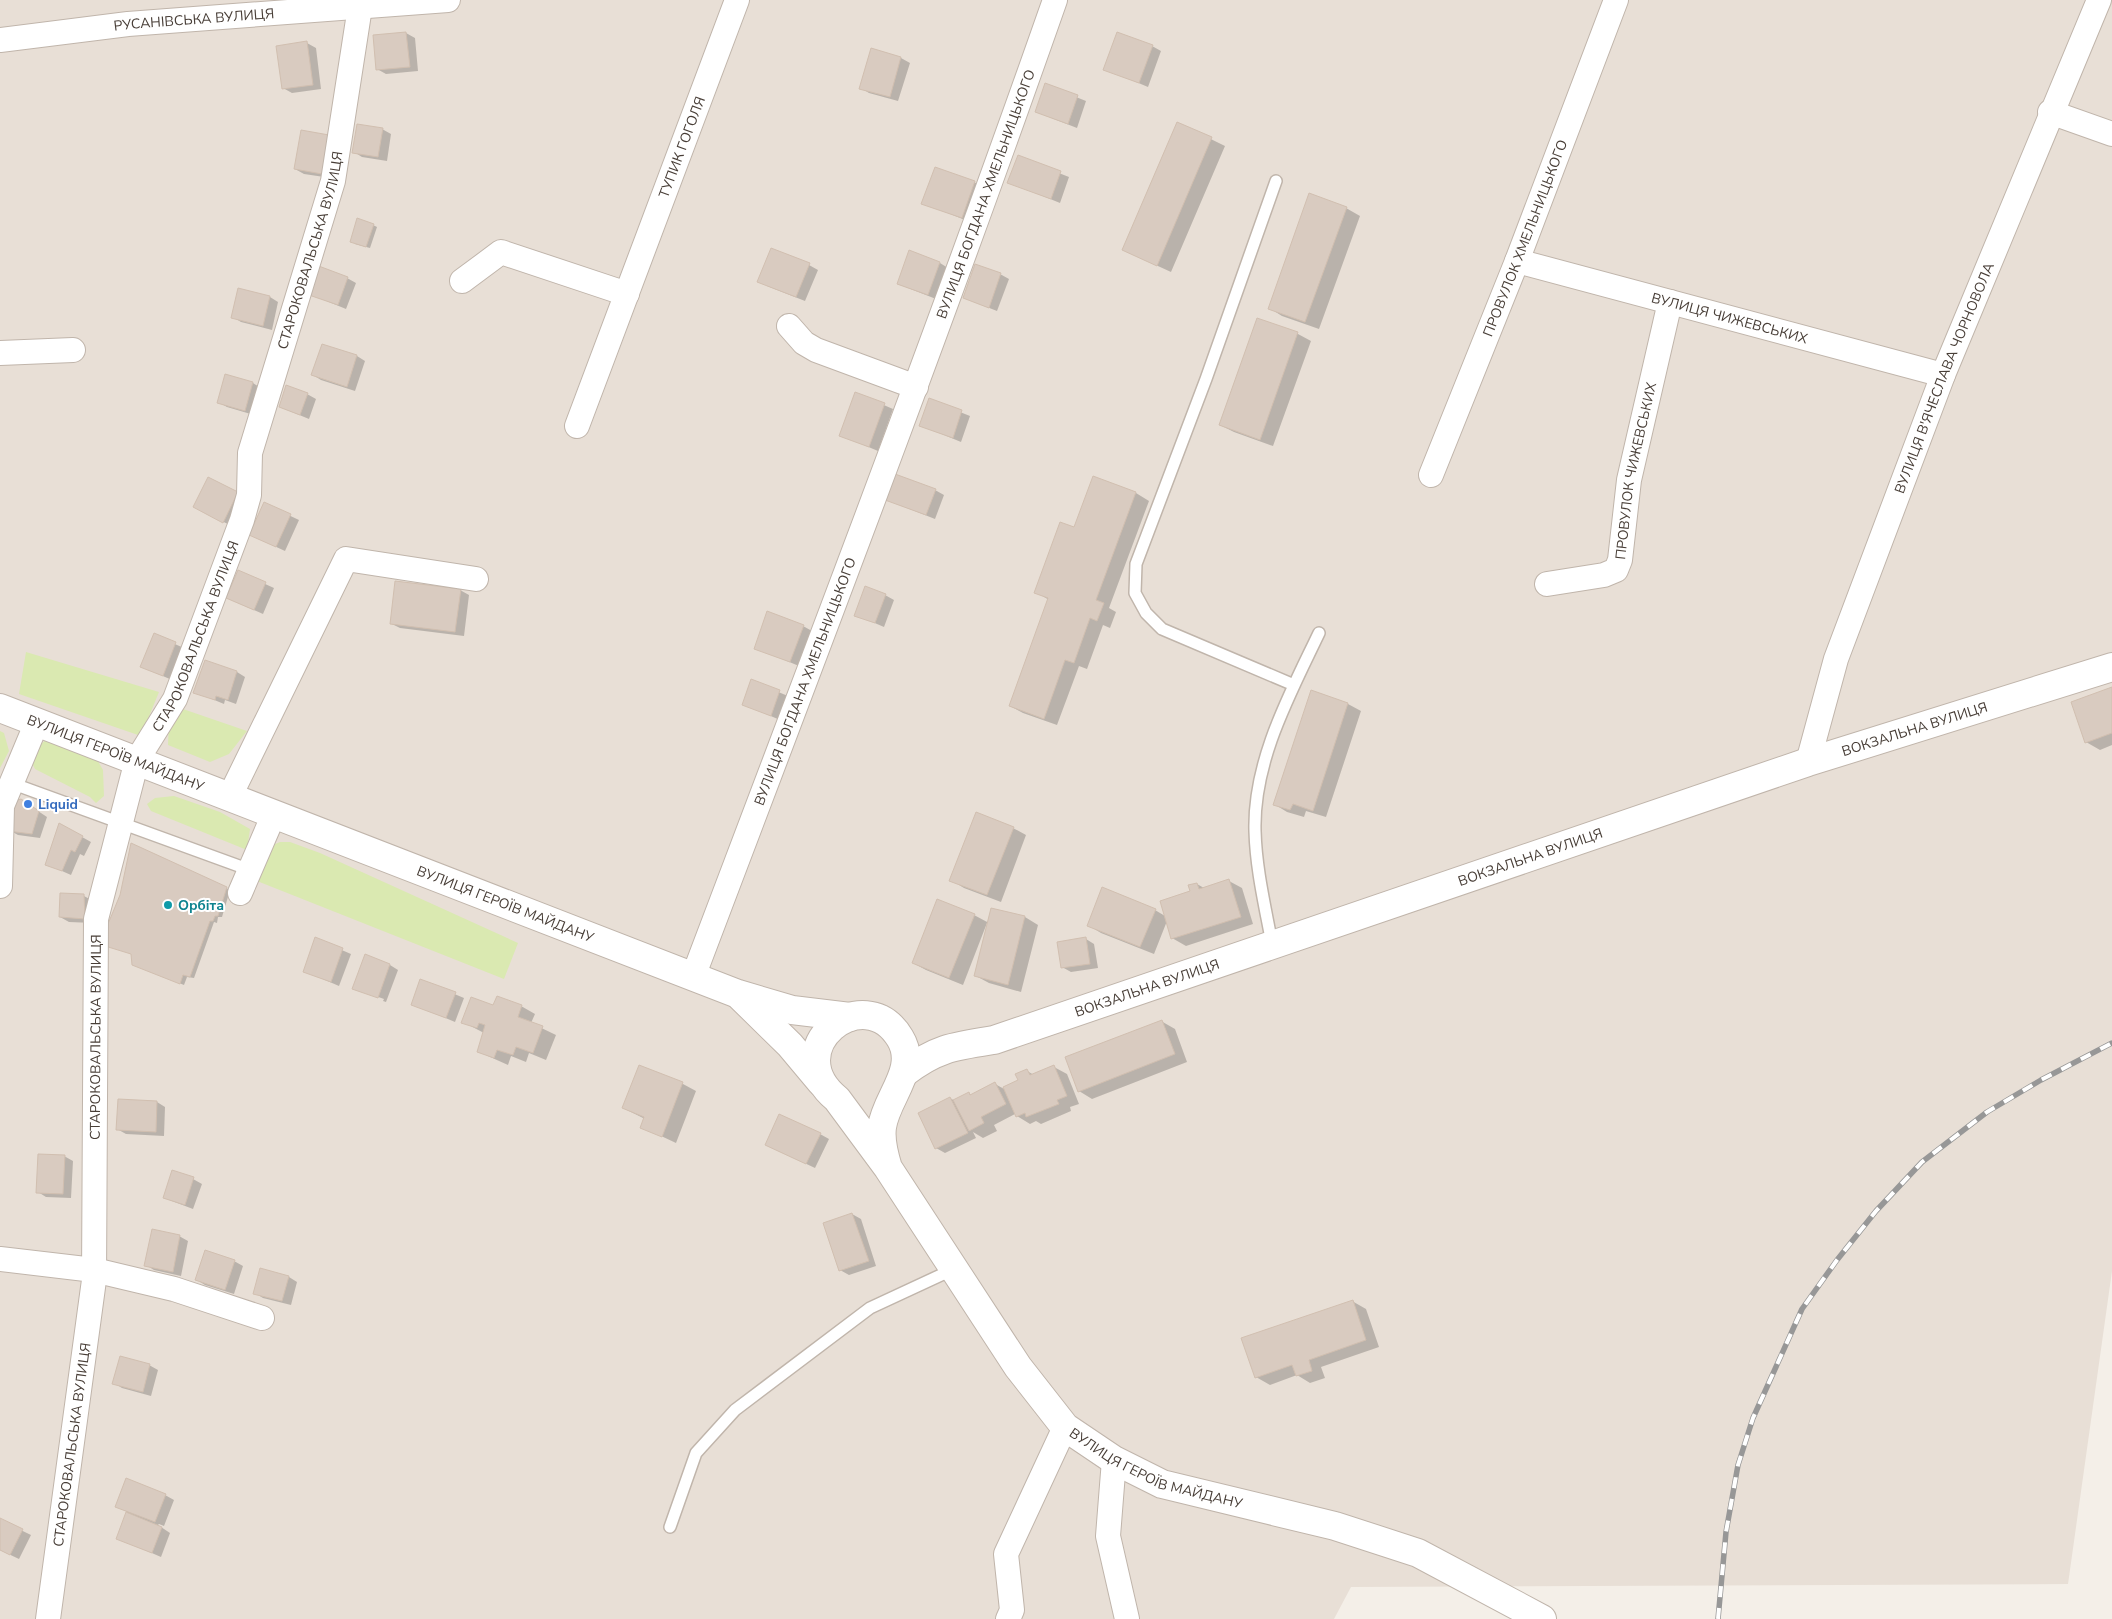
<svg xmlns="http://www.w3.org/2000/svg" width="2112" height="1619" font-family="'Nunito Sans',sans-serif">
<rect width="100%" height="100%" fill="#f4efe8"/>
<path fill="#e8dfd6" d="M0 0H2112V1271L2068 1584 1351 1587 1334 1619H0Z"/>
<path fill="#dae9b1" d="M26 652 159 692 141 736 19 694Z
M180 708 247 731 229 754 210 762 168 745 169 721Z
M0 731 4 733 9 751 0 768Z
M48 738 95 756 103 770 104 796 96 803 90 797 35 769 28 755Z
M174 796 220 812 250 829 247 850 151 811 147 804 155 798Z
M280 842H290L320 853 518 943 504 979 257 881 266 848Z"/>
<path fill="#0003" d="M406 33 415 38 418 71 386 74 377 69Z
M307 43 316 48 321 89 292 93 283 88Z
M1152 46 1161 51 1148 87 1105 69Z
M872 49 901 58 910 63 898 101 869 93 861 88Z
M1046 85 1086 101 1077 128 1036 112Z
M1178 123 1225 146 1171 272 1123 250Z
M382 129 391 134 387 161 362 157 354 152Z
M302 131 331 178 304 174 295 169Z
M1018 157 1069 177 1060 203 1009 182Z
M974 182 983 187 970 222 923 203Z
M1346 208 1360 216 1319 329 1282 316 1269 308Z
M373 225 377 227 370 248 355 244Z
M940 263 948 268 936 299 898 284Z
M809 265 818 270 805 301 767 286Z
M1000 274 1009 279 997 311 964 298Z
M347 278 356 283 346 309 307 293Z
M239 290 270 297 278 302 272 330 241 322 233 317Z
M1258 319 1298 334 1311 341 1273 446 1234 432 1220 425Z
M322 345 357 356 365 361 355 391 321 380 313 375Z
M226 376 253 383 261 388 254 415 227 407 218 402Z
M856 393 893 409 878 451 840 435Z
M307 394 316 399 309 419 280 407Z
M930 400 970 416 961 442 920 425Z
M935 490 944 495 935 519 887 500Z
M238 493 232 526 203 512Z
M1136 493 1149 501 1109 608 1116 612 1110 628 1103 625 1087 669 1079 666 1057 725 1023 713 1010 706 1049 600 1036 592 1074 529Z
M265 504 299 520 285 551 259 539Z
M238 572 274 588 263 614 227 598Z
M460 590 469 595 464 636 400 628 392 624Z
M885 595 894 600 884 627 856 615Z
M803 626 812 631 799 666 755 648Z
M154 635 184 648 172 680 142 667Z
M206 662 237 672 245 677 236 704 225 700 224 704 195 692Z
M752 681 788 696 780 720 743 704Z
M2112 688V745L2100 750 2086 742Z
M1312 692 1348 704 1361 711 1326 817 1306 811 1304 817 1287 812 1274 804Z
M29 805 47 817 40 838 18 835 9 830Z
M1013 828 1026 835 1001 902 964 888 951 880Z
M82 837 91 842 84 856 80 854 71 875 46 864Z
M1229 881 1242 888 1253 924 1186 946 1172 938 1167 921 1154 954 1101 933 1088 925 1155 910 1165 916 1192 892 1197 884 1204 888Z
M226 888 230 890 222 917H218L217 923 214 922 194 978 187 977 184 985 137 966Z
M84 896 93 901V923L69 922 60 917Z
M992 909 1025 917 1038 925 1021 992 989 983 976 976 989 924 987 923 963 985 926 970 913 963 974 915 989 923Z
M316 939 351 954 339 986 304 971Z
M1086 939 1094 944 1098 968 1071 972 1062 967Z
M390 965 398 970 386 1002 383 1001 384 999 353 988Z
M421 980 464 998 455 1022 412 1004Z
M521 1006 535 1014 531 1023 556 1035 546 1060 529 1053 526 1062 511 1056 508 1065 479 1052 484 1033 463 1022 494 1007Z
M1161 1021 1175 1029 1187 1062 1092 1099 1079 1091Z
M639 1067 683 1084 696 1091 676 1143 642 1127 645 1119 623 1108Z
M1054 1067 1067 1074 1079 1104 1070 1107 1071 1111 1041 1124 1036 1121 1030 1124 1017 1116 1015 1114 994 1125 997 1131 983 1138 973 1132 976 1138 945 1153 936 1148 950 1098 955 1101 969 1094 972 1095 995 1084 1006 1090 1019 1081 1027 1071 1034 1075Z
M157 1102 165 1107 164 1136 126 1134 117 1129Z
M820 1134 829 1139 815 1168 766 1145Z
M64 1156 73 1161 71 1198 46 1197 38 1192Z
M193 1179 202 1184 193 1209 164 1198Z
M852 1214 861 1219 876 1266 849 1275 840 1270Z
M179 1236 188 1241 181 1276 154 1270 146 1265Z
M234 1261 243 1266 234 1294 205 1285 197 1280Z
M289 1277 297 1282 291 1305 263 1298 255 1293Z
M1352 1301 1366 1309 1379 1347 1321 1367 1325 1378 1310 1383 1297 1375 1270 1385 1256 1377Z
M149 1365 158 1370 151 1396 122 1388 114 1383Z
M165 1495 174 1500 164 1526 159 1524 158 1525 170 1533 161 1557 117 1538 127 1512 117 1506Z
M0 1520 31 1535 19 1559 0 1550Z"/>
<path fill="#d9cbc0" stroke="#d1bfb0" d="M406 32 410 67 376 70 373 35Z
M1117 32 1153 45 1139 83 1103 70Z
M307 41 313 85 282 89 276 46Z
M871 48 901 57 890 97 859 89Z
M1045 83 1078 95 1068 124 1035 112Z
M1177 122 1212 137 1157 266 1122 250Z
M357 124 383 128 378 157 352 153Z
M301 130 329 135 322 174 294 169Z
M1018 155 1061 171 1051 199 1007 183Z
M935 167 975 181 962 218 921 204Z
M1309 193 1347 207 1305 322 1268 309Z
M357 218 374 224 366 247 350 242Z
M771 248 810 263 796 297 757 282Z
M909 250 940 262 928 295 897 284Z
M975 264 1001 273 989 308 963 298Z
M316 265 348 277 338 305 306 294Z
M238 288 270 296 263 326 231 318Z
M1257 318 1298 332 1260 440 1219 425Z
M322 344 357 355 347 387 311 375Z
M225 374 253 382 245 411 217 403Z
M286 385 308 393 300 415 279 407Z
M855 392 885 403 869 447 839 436Z
M929 398 962 410 953 438 919 426Z
M895 474 936 489 926 515 885 500Z
M1093 476 1136 492 1096 600 1104 603 1097 621 1090 618 1074 663 1065 660 1044 719 1009 706 1048 598 1034 593 1060 522 1074 527Z
M208 477 238 492 223 523 193 507Z
M264 502 291 514 276 547 249 535Z
M238 570 266 582 254 610 226 598Z
M395 581 461 589 455 632 390 624Z
M865 586 886 594 875 623 854 616Z
M767 611 804 625 790 662 754 649Z
M154 633 176 642 163 676 140 667Z
M205 660 237 671 228 700 216 696 215 700 193 693Z
M751 679 780 690 771 716 742 705Z
M2112 687V733L2085 743 2071 702Z
M1311 690 1348 703 1313 811 1293 804 1290 810 1273 805Z
M21 799 39 811 32 834 8 831 11 802Z
M976 812 1014 827 987 895 949 881Z
M59 823 83 836 75 852 71 850 62 871 45 865Z
M131 843 227 887 218 916H215L213 921H210L190 977 183 975 180 984 132 965 131 954 105 946 108 924 120 895Z
M1229 879 1241 917 1171 939 1160 901 1190 891 1188 885 1197 883 1199 889Z
M1102 887 1156 909 1140 947 1087 926Z
M60 893 84 894 85 919 59 917Z
M937 899 975 914 949 978 912 963Z
M991 908 1025 916 1008 985 974 976Z
M315 937 343 948 331 982 303 972Z
M1086 937 1090 964 1061 968 1057 942Z
M365 954 390 964 378 998 352 989Z
M420 979 456 992 446 1018 411 1005Z
M497 996 522 1005 518 1017 543 1026 533 1053 516 1047 513 1055 497 1050 494 1058 477 1052 485 1025 479 1023 477 1028 461 1023 471 997 493 1005Z
M1162 1020 1175 1054 1078 1092 1065 1057Z
M639 1065 683 1082 662 1137 640 1128 644 1117 622 1108Z
M1054 1065 1067 1096 1057 1100 1059 1104 1026 1117 1025 1113 1016 1117 1003 1087 1018 1080 1015 1074 1027 1069 1030 1075Z
M995 1082 1006 1104 981 1117 984 1123 969 1131 953 1100 969 1092 970 1095Z
M950 1097 968 1133 935 1149 918 1113Z
M118 1099 157 1101 156 1132 116 1130Z
M779 1114 821 1133 806 1164 765 1145Z
M38 1154 65 1155 63 1194 36 1193Z
M172 1170 194 1177 185 1205 163 1198Z
M852 1213 869 1261 839 1271 823 1223Z
M152 1229 180 1235 173 1272 144 1266Z
M205 1250 235 1260 225 1290 195 1280Z
M260 1268 289 1276 282 1301 253 1294Z
M1353 1300 1366 1340 1309 1360 1312 1371 1296 1376 1292 1365 1255 1378 1241 1338Z
M120 1356 150 1364 143 1392 112 1384Z
M126 1478 166 1494 155 1522 115 1507Z
M126 1512 162 1527 152 1553 116 1539Z
M0 1518 23 1529 10 1555 0 1550Z"/>
<g fill="none" stroke-linecap="round" stroke-linejoin="round">
<g stroke="#c0b5ab" stroke-width="14">
<path id="service" d="M1276 181 1206 379 1136 564 1135 593 1146 613 1162 629 1294 685
M11 783 250 870
M1272 944C1265 906 1256 869 1255 831 1253 761 1290 694 1319 633
M670 1527 696 1453 735 1410 870 1308 954 1269"/>
</g>
<g stroke="#c0b5ab" stroke-width="26">
<g id="minor">
<path id="s1" d="M0 40 128 24 448 0"/>
<path d="M2050 112 2112 134"/>
<path id="s2" d="M1517 261 1943 375"/>
<path d="M462 281 501 252 627 294"/>
<path d="M789 326 804 343 816 350 916 387"/>
<path d="M0 353 73 350"/>
<path id="s3" d="M577 426 737 0"/>
<path id="s4" d="M1431 475 1517 261 1616 0"/>
<path id="s5" d="M1547 584 1604 575 1616 570 1620 560 1629 480 1670 302"/>
<path id="s6" d="M1808 762 1836 659 1943 375 2099 0"/>
<path d="M230 796 346 559 476 579"/>
<path d="M0 886 2 806 37 722"/>
<path d="M240 893 274 814"/>
<path id="s7" d="M693 977C816 652 940 328 1055 0"/>
<path d="M0 1259 94 1270 174 1289 262 1318"/>
<path d="M1114 1460 1108 1536 1127 1619"/>
<path id="s8" d="M48 1619 94 1280 96 919 137 760 175 699 242 520 249 495 250 453 333 181 360 7"/>
<path d="M1008 1619 1012 1610 1006 1554 1065 1427"/>
</g>
</g>
<g stroke="#c0b5ab" stroke-width="30">
<g id="tertiary">
<path id="s9" d="M0 708 738 994 792 1010 850 1017"/>
<path d="M741 997 790 1045 821 1082"/>
<path id="s10" d="M904 1073C936 1048 955 1046 994 1040L1808 762 2112 667"/>
<path id="s11" d="M888 1168C884 1155 880 1141 882 1127 886 1097 919 1069 900 1038 864 978 776 1049 837 1099L888 1168 1018 1367 1065 1427 1114 1460 1162 1484 1335 1526 1418 1553 1542 1619"/>
</g>
</g>
<use href="#service" stroke="#fff" stroke-width="11"/>
<use href="#minor" stroke="#fff" stroke-width="24"/>
<use href="#tertiary" stroke="#fff" stroke-width="28"/>
<g stroke="#979797" stroke-width="5.5">
<path id="rail" d="M1718 1619 1726 1532 1738 1465 1753 1418 1802 1309 1837 1260 1876 1211 1922 1162 1987 1112 2041 1080 2112 1043"/>
</g>
<use href="#rail" stroke="#fff" stroke-width="4" stroke-dasharray="11" stroke-linecap="butt"/>
</g>
<circle fill="#3f7fe0" stroke="#fff" stroke-width="2" cx="28" cy="804" r="5"/>
<circle fill="#0f9aa8" stroke="#fff" stroke-width="2" cx="168" cy="905" r="5"/>
<g text-anchor="middle" dominant-baseline="central" stroke-width="4" stroke-linejoin="round" paint-order="stroke">
<g font-size="14" fill="#483e37" stroke="#fff">
<text stroke="none"><textPath href="#s1" startOffset="195">РУСАНІВСЬКА ВУЛИЦЯ</textPath></text>
<text stroke="none"><textPath href="#s3" startOffset="298">ТУПИК ГОГОЛЯ</textPath></text>
<text stroke="none"><textPath href="#s7" startOffset="836">ВУЛИЦЯ БОГДАНА ХМЕЛЬНИЦЬКОГО</textPath></text>
<text stroke="none"><textPath href="#s4" startOffset="255">ПРОВУЛОК ХМЕЛЬНИЦЬКОГО</textPath></text>
<text stroke="none"><textPath href="#s8" startOffset="1410">СТАРОКОВАЛЬСЬКА ВУЛИЦЯ</textPath></text>
<text stroke="none"><textPath href="#s2" startOffset="220">ВУЛИЦЯ ЧИЖЕВСЬКИХ</textPath></text>
<text stroke="none"><textPath href="#s6" startOffset="408">ВУЛИЦЯ В'ЯЧЕСЛАВА ЧОРНОВОЛА</textPath></text>
<text stroke="none"><textPath href="#s5" startOffset="172">ПРОВУЛОК ЧИЖЕВСЬКИХ</textPath></text>
<text stroke="none"><textPath href="#s8" startOffset="1005">СТАРОКОВАЛЬСЬКА ВУЛИЦЯ</textPath></text>
<text stroke="none"><textPath href="#s7" startOffset="316">ВУЛИЦЯ БОГДАНА ХМЕЛЬНИЦЬКОГО</textPath></text>
<text stroke="none"><textPath href="#s10" startOffset="1069">ВОКЗАЛЬНА ВУЛИЦЯ</textPath></text>
<text stroke="none"><textPath href="#s9" startOffset="124">ВУЛИЦЯ ГЕРОЇВ МАЙДАНУ</textPath></text>
<text stroke="none"><textPath href="#s10" startOffset="664">ВОКЗАЛЬНА ВУЛИЦЯ</textPath></text>
<text stroke="none"><textPath href="#s9" startOffset="542">ВУЛИЦЯ ГЕРОЇВ МАЙДАНУ</textPath></text>
<text stroke="none"><textPath href="#s10" startOffset="259">ВОКЗАЛЬНА ВУЛИЦЯ</textPath></text>
<text stroke="none"><textPath href="#s8" startOffset="585">СТАРОКОВАЛЬСЬКА ВУЛИЦЯ</textPath></text>
<text stroke="none"><textPath href="#s8" startOffset="176">СТАРОКОВАЛЬСЬКА ВУЛИЦЯ</textPath></text>
<text stroke="none"><textPath href="#s11" startOffset="800">ВУЛИЦЯ ГЕРОЇВ МАЙДАНУ</textPath></text>
</g>
<g font-size="14" font-weight="bold" fill="#366cbe" stroke="#fff" text-anchor="start">
<text x="38" y="804">Liquid</text>
</g>
<g font-size="14" font-weight="bold" fill="#0d838f" stroke="#fff" text-anchor="start">
<text x="178" y="905">Орбіта</text>
</g>
</g>
</svg>
